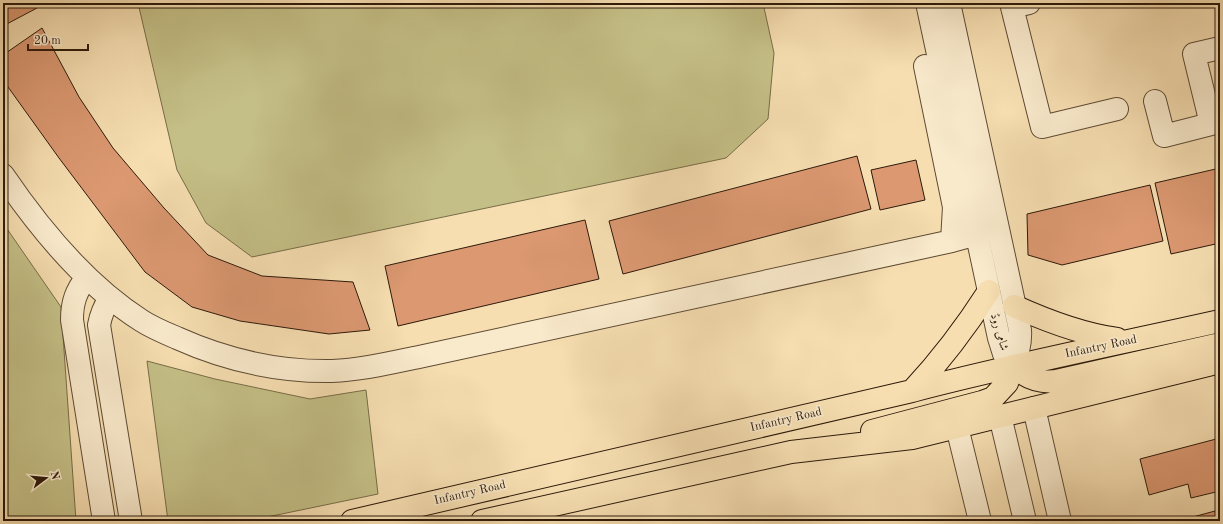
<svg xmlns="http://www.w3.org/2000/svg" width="1223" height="524" font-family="'Old Standard TT',Amiri,serif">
<rect width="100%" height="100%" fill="#f6deb1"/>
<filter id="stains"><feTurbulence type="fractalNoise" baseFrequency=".005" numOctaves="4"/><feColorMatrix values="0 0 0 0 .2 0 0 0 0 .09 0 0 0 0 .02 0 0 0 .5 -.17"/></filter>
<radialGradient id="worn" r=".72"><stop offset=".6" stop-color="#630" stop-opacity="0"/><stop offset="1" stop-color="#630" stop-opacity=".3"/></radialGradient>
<path fill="#c4bf86" stroke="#786c48" d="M138 3H763L774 53 768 119 726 158 252 257 206 223 177 170Z
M3 223 61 307 76 521H3Z
M147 361 215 379 310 399 366 390 378 494 248 521H168Z"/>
<path fill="#db9871" stroke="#2d1a0a" d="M3 3H35L37 8 3 26Z
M42 28 79 97 113 148 164 208 208 255 262 276 353 282 370 330 329 334 240 321 192 307 145 272 59 158 3 80V55Z
M857 156 871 209 623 274 609 221Z
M916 160 925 200 880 210 871 170Z
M1220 168V243L1171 254 1155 183Z
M1150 185 1163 241 1062 265 1028 255 1027 214Z
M585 220 599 279 398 326 385 266Z
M1220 438V491L1191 498 1188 484 1149 495 1140 459Z
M1215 511 1217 521H1178Z"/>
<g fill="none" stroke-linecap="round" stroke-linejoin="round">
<g stroke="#5f4b34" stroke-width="24">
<path id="minor" d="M927 3 999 338 1004 354 1013 366C1018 354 1021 343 1020 330L949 3
M1029 3 1012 7 1042 127 1117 109
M925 66 954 207 952 241
M1155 101 1164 136 1211 124 1194 54 1220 48
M3 175C39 228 87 286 142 321 153 328 165 333 177 338 226 360 278 372 332 371 361 370 390 363 419 357L952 241 977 234
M87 277C76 291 72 302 72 320L104 521
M110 298C104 307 101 314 99 325L131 521
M1034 408 1060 521
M1000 416 1025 521
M957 427 980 521"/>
</g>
<g stroke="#2d1a0a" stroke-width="24">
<path id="major" d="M1014 306C1047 321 1081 334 1117 339
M912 391C941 360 966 327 989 291
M872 431 982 402 993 398 1007 383 1013 366C1026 378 1039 383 1056 381L1220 344
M352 521 912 391C1014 364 1117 344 1220 321
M482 521 791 452 912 438 1220 362"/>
</g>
<use href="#minor" stroke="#f9eacc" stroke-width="22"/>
<use href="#major" stroke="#f6deb1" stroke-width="22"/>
</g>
<g text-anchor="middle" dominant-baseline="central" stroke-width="3" stroke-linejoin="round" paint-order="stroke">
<g font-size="12" fill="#2d1a0a" stroke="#f9eacc">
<text transform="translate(999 332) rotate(74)">شامی روڈ</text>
<text transform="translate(1101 347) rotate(-12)">Infantry Road</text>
<text transform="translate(786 420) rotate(-13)">Infantry Road</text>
<text transform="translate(470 493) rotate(-13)">Infantry Road</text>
</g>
</g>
<rect width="1223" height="524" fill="none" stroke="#f6deb1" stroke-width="16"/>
<rect x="4" y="4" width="1215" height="516" fill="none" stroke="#2d1a0a" stroke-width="2"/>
<rect x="8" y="8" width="1207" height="508" fill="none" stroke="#2d1a0a"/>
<g transform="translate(46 478) rotate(74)" stroke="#f9eacc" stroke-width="3" paint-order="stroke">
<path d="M0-3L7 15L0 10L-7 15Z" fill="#2d1a0a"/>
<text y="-6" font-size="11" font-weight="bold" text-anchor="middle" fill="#2d1a0a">N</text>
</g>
<path d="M28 44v6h60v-6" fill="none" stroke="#2d1a0a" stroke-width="2"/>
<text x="34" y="44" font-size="12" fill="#2d1a0a" stroke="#f9eacc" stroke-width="3" paint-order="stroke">20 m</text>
<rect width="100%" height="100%" filter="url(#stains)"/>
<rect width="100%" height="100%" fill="url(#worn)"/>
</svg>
